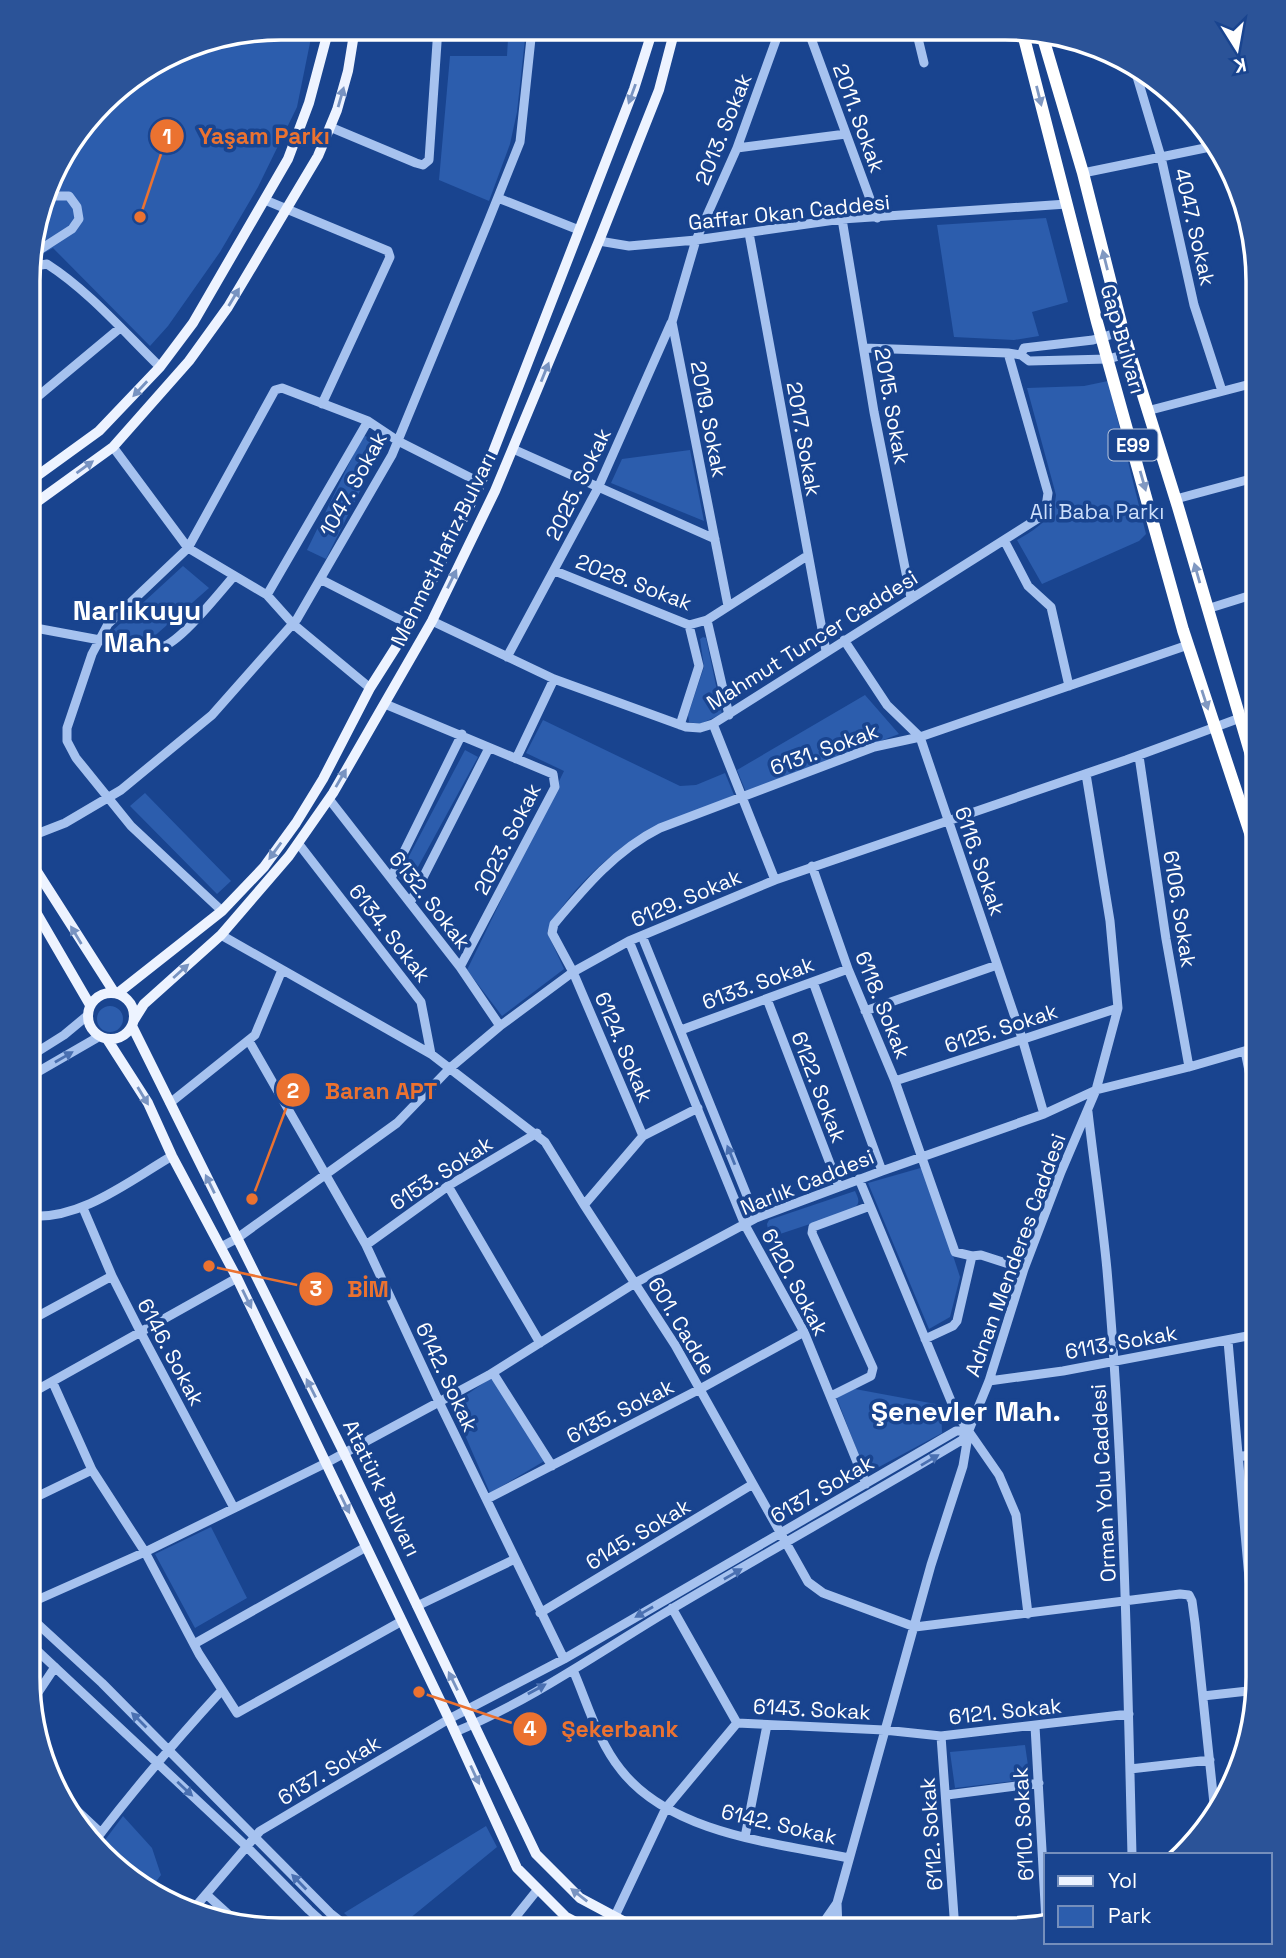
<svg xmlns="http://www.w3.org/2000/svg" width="1286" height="1958" font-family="'Space Grotesk',sans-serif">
<rect width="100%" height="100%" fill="#19448f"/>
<path fill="#2c5dad" d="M281 28H313L297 107 258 187 220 252 168 326 150 346 53 248 30 261V248L62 155 115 91 200 42Z
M508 39H525L517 112 510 144 489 201 439 180 450 56H507Z
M1046 218 1068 302 1032 312 1039 336 1014 340 954 337 937 225Z
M1108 381 1146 534 1139 541 1042 584 1017 540C1036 529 1054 519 1056 495L1027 388 1084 386Z
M363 435 383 445 326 559 307 550Z
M690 450 704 521 611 483 622 459Z
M183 566 209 588 150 640 110 633Z
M703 637 706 638 722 714 700 724 689 722 688 715 704 667 700 639Z
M865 695 899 734 746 792 737 770Z
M543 720 680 786 696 785 725 773 734 795C703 809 669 820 640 836 608 853 562 899 547 932L564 969 502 1016 467 970 564 771 526 753Z
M465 750 478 757 407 887 398 877Z
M145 793 231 881 217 894 130 806Z
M97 1019a13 13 0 1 1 26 0a13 13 0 1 1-26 0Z
M924 1167 960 1277 950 1317 929 1329 868 1183Z
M855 1191C859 1200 861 1203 852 1210L774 1236 769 1235 767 1224 769 1220Z
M492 1377 546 1460 490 1493 452 1405Z
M855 1389 941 1405 942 1433 866 1474 836 1396Z
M211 1527 247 1598 195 1628 155 1554Z
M1025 1745 1030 1779 955 1788 950 1752Z
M123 1816 152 1848 161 1875 151 1888 127 1878 102 1844Z
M486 1826 497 1847 398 1928H360L344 1913Z"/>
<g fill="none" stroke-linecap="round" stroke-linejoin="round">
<path stroke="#a6c2ef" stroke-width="9" d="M808 30 877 218
M916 30 924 63
M1135 70 1161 157 1194 305 1222 391
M330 127 416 163 423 165 429 160 438 28
M737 148 846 134
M1083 173 1210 147
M498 198 579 230
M265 200 388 251 390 257 322 404
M842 219 874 412 911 598
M749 233 826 651
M599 241 629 246 696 240 842 219 1067 204
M30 256 72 229 79 219 77 207 69 196H48
M30 270 35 266 47 264C89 291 124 332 160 367
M864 348 1008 353 1021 355 1024 348 1093 340 1123 331
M1021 355 1029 361 1108 359 1130 353
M30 403 120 328
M1147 411 1258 382
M113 447 188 548 267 595 293 624 370 688
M513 449 715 539
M1176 499 1258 477
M1004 540 1028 586 1051 607 1069 686
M555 571 689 625 707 620 807 556
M320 579 410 625
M267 595 368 421 398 441 481 483
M728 606 672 322 696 240 737 148 780 29
M1207 609 1258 593
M707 620 729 715
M432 621 554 679 686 727 700 728 713 724 1045 514 1048 493 1008 353
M30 627 100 640 161 647C179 644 220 592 234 576
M844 640 887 705 920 737 1022 1038 1044 1114
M507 657 598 488 671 323
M385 704 553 774 555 787 460 967
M713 724 775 880
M680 725 699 666 689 625
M1139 756 1166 939 1189 1067
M516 759 554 679
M329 799 460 967 500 1026
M29 837 65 823 121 790 212 715 297 619 392 455 488 222 520 142 532 29
M298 843 421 1002 431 1054
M812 866 848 969 895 1081 955 1252 972 1256
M391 878 462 734
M410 903 489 748
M222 911 131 826 76 758 67 741V728L92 654 108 624 188 548 275 390 282 388 368 421
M221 935 431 1054 545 1142 584 1205 675 1345 808 1582 823 1593 915 1627 1180 1594 1189 1595 1192 1601 1195 1623 1215 1813
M642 936 756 1218
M629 941 745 1225 804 1332 866 1484
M813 982 882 1171
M767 999 839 1187
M865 1011 997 965
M681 1030 848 969
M249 1041 366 1245 439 1402 564 1659
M1245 1051 1258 1115
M29 1057 64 1035 88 1015
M29 1077 100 1036
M895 1081 1118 1008
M170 1103 255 1035 282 970
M1088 1112C1094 1165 1102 1217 1107 1270 1124 1465 1127 1660 1132 1855
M643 1136 573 972 552 933 554 924C585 887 616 850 660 828L874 747 920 737 1188 645
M859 1179 956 1413 999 1475 1016 1515 1028 1614
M448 1186 540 1343
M584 1205 643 1136 698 1108
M83 1208 112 1276 141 1333 234 1508
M29 1216C81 1220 129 1181 172 1156
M366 1245 448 1186 537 1133
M221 1247 236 1239 397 1123 450 1068 500 1026 573 972 629 941 775 880 1126 760 1240 718
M29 1321 112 1276
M925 1339 953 1326 957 1321 972 1256 981 1255 1024 1269
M1228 1341 1252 1612 1257 1646
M493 1373 552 1466
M989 1381 1063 1371 1258 1334
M53 1383 92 1470 145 1552 199 1654 237 1713 402 1621
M28 1395 237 1278
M831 1396 871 1376 873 1368 812 1233 813 1227 870 1206
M1239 1457 1258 1453
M487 1499 700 1389 804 1332
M28 1501 92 1470
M28 1604 145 1552 326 1463 489 1375 635 1283 756 1218 882 1171 1044 1114 1096 1090 1189 1067 1258 1047
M417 1606 515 1559
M672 1608 737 1723
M540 1613 753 1484
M28 1615 102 1683 330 1913 349 1928
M28 1642 246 1846 309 1910 329 1928
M194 1644 366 1547
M573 1670C587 1702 598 1742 621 1770 671 1834 775 1843 849 1858
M1203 1696 1257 1690
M33 1700 55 1667
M737 1723 884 1730 941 1736 1129 1714
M1035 1726 1046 1921
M941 1736 955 1930
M1130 1769 1210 1760
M947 1795 1039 1783
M71 1805 101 1833
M745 1837 767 1725
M97 1838C136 1787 178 1738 222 1690
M206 1894 239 1924
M196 1906 260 1831 449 1719 564 1659 956 1431 969 1430 962 1440C863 1499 762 1555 663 1614 595 1655 528 1702 455 1732
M615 1916 666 1808 737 1723
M506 1929 538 1889
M819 1929 837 1903
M838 1930 837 1903 931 1565 963 1466 969 1430 989 1381 1024 1269 1061 1172 1096 1090 1118 1008 1110 921 1086 774"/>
<path stroke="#edf3ff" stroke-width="10" d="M30 481 99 431 160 367 193 323 288 159 309 103 329 28
M30 507 113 447 189 361 228 307 318 156 337 110 348 71 355 28
M29 859 114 992
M29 900 90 1005
M88 1016a23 23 0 1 1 46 0a23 23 0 1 1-46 0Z
M118 993 222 911 264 867 296 823 323 779 370 688 410 625 481 483 634 89 653 29
M134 1020 144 1004 221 935 289 856 333 793 432 621 495 491 599 241 659 90 675 29
M132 1026 344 1453 536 1854 580 1898 638 1929
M107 1039 148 1103 172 1156 237 1278 449 1719 517 1868 566 1917 589 1929"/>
<path stroke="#fff" stroke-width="12" d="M1022 30 1097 322 1183 630 1258 857
M1041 31 1083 173 1123 331 1178 507 1258 779"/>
</g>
<defs><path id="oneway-solid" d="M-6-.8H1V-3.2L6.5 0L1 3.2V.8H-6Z" transform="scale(1.75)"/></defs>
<g fill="#7893c1">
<use href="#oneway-solid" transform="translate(632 94) rotate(110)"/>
<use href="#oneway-solid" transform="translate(341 97) rotate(-74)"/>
<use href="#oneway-solid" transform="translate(234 297) rotate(-59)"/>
<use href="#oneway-solid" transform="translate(545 372) rotate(-68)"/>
<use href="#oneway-solid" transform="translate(140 389) rotate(133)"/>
<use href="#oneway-solid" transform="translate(85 467) rotate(-36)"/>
<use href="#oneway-solid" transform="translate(452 579) rotate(-64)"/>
<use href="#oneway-solid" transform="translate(341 778) rotate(-60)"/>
<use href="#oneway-solid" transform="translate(275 851) rotate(126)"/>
<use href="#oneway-solid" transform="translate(76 935) rotate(-121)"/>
<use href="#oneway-solid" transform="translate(181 971) rotate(-42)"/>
<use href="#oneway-solid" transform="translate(143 1096) rotate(59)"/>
<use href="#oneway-solid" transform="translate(210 1184) rotate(-116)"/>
<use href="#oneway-solid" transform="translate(247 1299) rotate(64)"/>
<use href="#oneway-solid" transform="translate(311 1388) rotate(-117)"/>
<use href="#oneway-solid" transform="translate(345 1504) rotate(64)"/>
<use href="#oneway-solid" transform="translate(453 1681) rotate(-116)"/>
<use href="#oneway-solid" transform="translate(475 1775) rotate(65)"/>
<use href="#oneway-solid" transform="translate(579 1895) rotate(-142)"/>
</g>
<g fill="#8098c1">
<use href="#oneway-solid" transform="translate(1039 96) rotate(76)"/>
<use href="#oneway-solid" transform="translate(1105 260) rotate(-104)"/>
<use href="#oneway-solid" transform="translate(1143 481) rotate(74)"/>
<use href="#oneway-solid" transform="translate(1197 573) rotate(-106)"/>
<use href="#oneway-solid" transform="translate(1205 700) rotate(72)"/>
</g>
<g fill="#4a70b1">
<use href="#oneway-solid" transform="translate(64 1057) rotate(-30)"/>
<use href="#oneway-solid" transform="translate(731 1155) rotate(-112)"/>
<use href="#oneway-solid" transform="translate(930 1460) rotate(-31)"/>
<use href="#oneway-solid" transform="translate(733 1574) rotate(-30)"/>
<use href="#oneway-solid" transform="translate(644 1612) rotate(150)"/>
<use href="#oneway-solid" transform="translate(537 1689) rotate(-29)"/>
<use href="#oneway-solid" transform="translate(139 1720) rotate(-135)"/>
<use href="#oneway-solid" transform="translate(185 1789) rotate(43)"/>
<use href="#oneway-solid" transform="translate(299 1882) rotate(-134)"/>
</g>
<g text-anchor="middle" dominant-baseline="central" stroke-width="7" stroke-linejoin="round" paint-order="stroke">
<rect fill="#19448f" stroke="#bac7dd" stroke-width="2" x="1108.5" y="429.5" width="49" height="31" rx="5"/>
<g font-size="19" font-weight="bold" fill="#fff">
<text x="1133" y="445">E99</text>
</g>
<g font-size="21" fill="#fff" stroke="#19448f">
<text transform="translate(859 118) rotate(70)">2011. Sokak</text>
<text transform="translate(723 129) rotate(-68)">2013. Sokak</text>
<text transform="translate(789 212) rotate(-6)">Gaffar Okan Caddesi</text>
<text transform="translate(1195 227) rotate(77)">4047. Sokak</text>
<text transform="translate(1123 339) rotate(74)">Gap Bulvarı</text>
<text transform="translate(892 406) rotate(80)">2015. Sokak</text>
<text transform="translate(709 419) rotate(79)">2019. Sokak</text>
<text transform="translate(804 439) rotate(80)">2017. Sokak</text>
<text transform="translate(353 484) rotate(-61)">1047. Sokak</text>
<text transform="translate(578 484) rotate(-64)">2025. Sokak</text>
<text transform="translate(443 549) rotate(-64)">Mehmet Hafız Bulvarı</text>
<text transform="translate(634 582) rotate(21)">2028. Sokak</text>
<text transform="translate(812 640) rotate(-32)">Mahmut Tuncer Caddesi</text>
<text transform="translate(824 749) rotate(-20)">6131. Sokak</text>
<text transform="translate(507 839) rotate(-63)">2023. Sokak</text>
<text transform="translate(980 861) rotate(71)">6116. Sokak</text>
<text transform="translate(686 898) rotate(-23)">6129. Sokak</text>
<text transform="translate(430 900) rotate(52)">6132. Sokak</text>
<text transform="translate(1180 909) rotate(81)">6106. Sokak</text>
<text transform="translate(390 933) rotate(52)">6134. Sokak</text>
<text transform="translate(758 983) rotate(-20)">6133. Sokak</text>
<text transform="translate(883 1005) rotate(68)">6118. Sokak</text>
<text transform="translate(1001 1028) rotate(-18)">6125. Sokak</text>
<text transform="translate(624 1047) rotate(67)">6124. Sokak</text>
<text transform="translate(819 1087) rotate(69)">6122. Sokak</text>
<text transform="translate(441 1173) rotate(-33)">6153. Sokak</text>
<text transform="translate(807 1182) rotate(-22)">Narlık Caddesi</text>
<text transform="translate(1015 1255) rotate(-70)">Adnan Menderes Caddesi</text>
<text transform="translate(795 1282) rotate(62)">6120. Sokak</text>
<text transform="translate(682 1326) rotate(59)">601. Cadde</text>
<text transform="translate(1121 1342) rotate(-10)">6113. Sokak</text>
<text transform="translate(171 1352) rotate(62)">6146. Sokak</text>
<text transform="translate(447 1377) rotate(65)">6142. Sokak</text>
<text transform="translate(620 1411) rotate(-27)">6135. Sokak</text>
<text transform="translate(1103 1483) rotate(-93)">Orman Yolu Caddesi</text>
<text transform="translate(382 1488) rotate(64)">Atatürk Bulvarı</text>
<text transform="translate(822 1489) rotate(-30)">6137. Sokak</text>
<text transform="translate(638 1534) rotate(-31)">6145. Sokak</text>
<text transform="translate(812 1709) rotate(3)">6143. Sokak</text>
<text transform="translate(1005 1711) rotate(-6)">6121. Sokak</text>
<text transform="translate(329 1770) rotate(-31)">6137. Sokak</text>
<text transform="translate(779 1824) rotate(13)">6142. Sokak</text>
<text transform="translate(1023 1824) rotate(-93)">6110. Sokak</text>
<text transform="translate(931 1834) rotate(-94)">6112. Sokak</text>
</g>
<g font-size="21" fill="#ccdefa" stroke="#19448f">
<text x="1097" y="511">Ali Baba Parkı</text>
</g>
<g font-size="28" font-weight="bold" fill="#fff" stroke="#19448f">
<text x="137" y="610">Narlıkuyu<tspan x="137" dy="32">Mah.</tspan></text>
<text x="966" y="1411">Şenevler Mah.</text>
</g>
</g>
<path d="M0 0H1286V1958H0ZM281 40H1005A241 241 0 0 1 1246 281V1677A241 241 0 0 1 1005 1918H281A241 241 0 0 1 40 1677V281A241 241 0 0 1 281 40Z" fill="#2b5398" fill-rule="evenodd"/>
<path fill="none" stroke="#fff" stroke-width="3.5" d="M281 40H1005A241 241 0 0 1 1246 281V1677A241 241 0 0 1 1005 1918H281A241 241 0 0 1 40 1677V281A241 241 0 0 1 281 40Z"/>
<path fill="none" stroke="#eb7230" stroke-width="2.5" d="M140 217L167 136M252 1199L293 1090M209 1266L316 1289M419 1692L530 1729"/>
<g fill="#eb7230" stroke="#19448f" stroke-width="2.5">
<circle cx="140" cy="217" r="7"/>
<circle cx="252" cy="1199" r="7"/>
<circle cx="209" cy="1266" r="7"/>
<circle cx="419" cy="1692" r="7"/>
<circle cx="167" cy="136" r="18"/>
<circle cx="293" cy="1090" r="18"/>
<circle cx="316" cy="1289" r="18"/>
<circle cx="530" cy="1729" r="18"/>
</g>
<g font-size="21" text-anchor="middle" font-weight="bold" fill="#fff">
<text x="167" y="144">1</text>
<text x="293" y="1098">2</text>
<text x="316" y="1296">3</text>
<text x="530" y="1736">4</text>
</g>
<g font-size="23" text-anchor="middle" font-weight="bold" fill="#eb7230" stroke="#19448f" stroke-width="7" stroke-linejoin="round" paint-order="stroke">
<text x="264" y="144">Yaşam Parkı</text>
<text x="381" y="1099">Baran APT</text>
<text x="368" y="1297">BİM</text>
<text x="620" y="1737">Şekerbank</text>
</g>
<rect x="1044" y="1853" width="228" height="91" fill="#19448f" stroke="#758fbc" stroke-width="2"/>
<rect x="1058" y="1876" width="35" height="10" fill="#edf3ff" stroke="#758fbc" stroke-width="2"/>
<text x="1108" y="1888" font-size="21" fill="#ffffff">Yol</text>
<rect x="1058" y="1906" width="35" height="21" fill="#2c5dad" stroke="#758fbc" stroke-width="2"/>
<text x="1108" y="1923" font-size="21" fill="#ffffff">Park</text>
<g transform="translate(1237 49) rotate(169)" stroke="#19448f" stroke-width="5" paint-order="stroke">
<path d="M0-5L12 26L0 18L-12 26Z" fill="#ffffff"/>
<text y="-10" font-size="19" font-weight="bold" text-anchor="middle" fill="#ffffff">K</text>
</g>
</svg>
